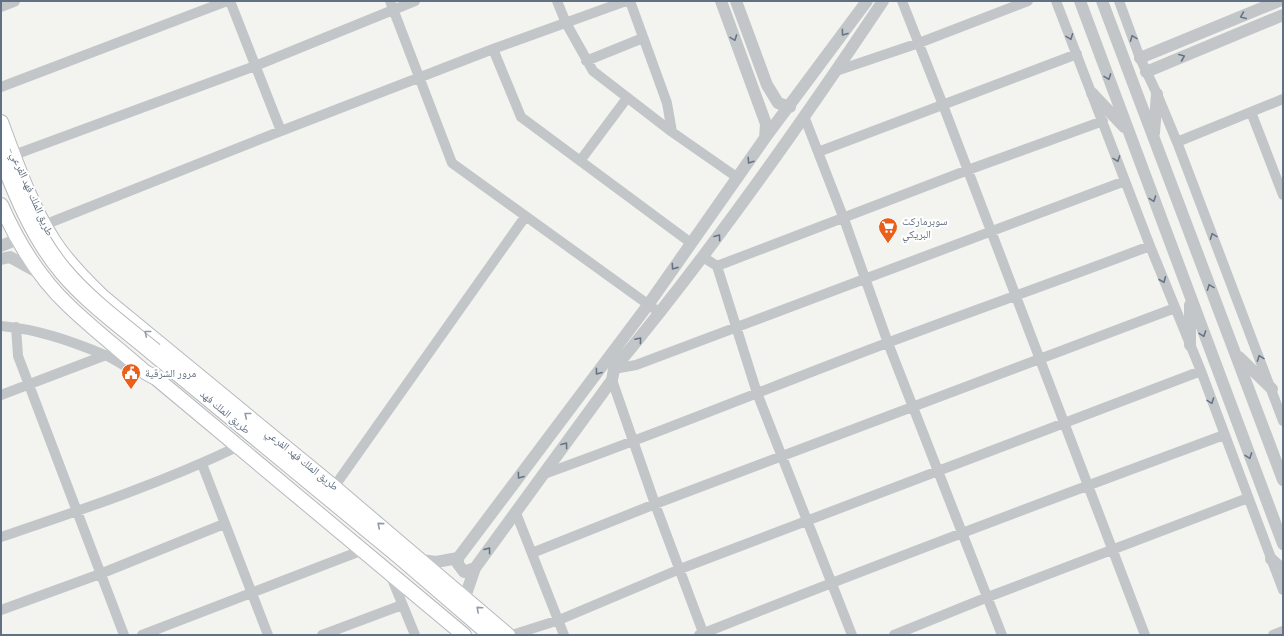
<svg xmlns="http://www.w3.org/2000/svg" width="1284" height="636" font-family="'Source Sans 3','Noto Naskh Arabic',sans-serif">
<rect width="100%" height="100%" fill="#f3f4ef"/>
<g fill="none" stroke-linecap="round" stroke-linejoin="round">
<g stroke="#b5b9be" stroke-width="16">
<path id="secondary" d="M1 122C16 162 30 204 53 240 67 262 85 280 104 298L334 487 508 635
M1 205C17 241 40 279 69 306 93 329 120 350 145 372L156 378 464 635"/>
</g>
<g stroke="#b5b7bb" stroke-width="20">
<path id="motorway" d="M154 352 400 555 493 635"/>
</g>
<path stroke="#c3c6c9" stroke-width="10" d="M230 1 281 131
M390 1 452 163 660 313
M557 1 566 23 593 71 672 132 738 178
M630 1 667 103 672 132
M902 1 943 105 1145 635
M1056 1 1150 246 1201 371 1283 590
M1119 1 1140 58 1157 94 1177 142 1283 421
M493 49 521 117 691 243
M586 61 643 38
M836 71 919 43 1028 1
M1 87 227 1
M1251 112 1283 195
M804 116 844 219 888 343 1002 635
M1177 142 1283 99
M818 152 1077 54
M14 155 255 66 415 1
M580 161 627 98
M44 225 281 131 493 49 626 1
M703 257 717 266 757 393 852 635
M717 266 968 170 1103 121
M1 326C37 329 71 341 105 355 118 360 129 372 144 372
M16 327 18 356 124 635
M614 369 636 365 1125 181
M612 380 655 504 704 635
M1 395 106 355
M202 464 268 635
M544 474C659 433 773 386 887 343 975 310 1063 279 1150 246
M334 487 525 217
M516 513 564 635
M1 537C81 510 162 483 239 446
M532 553 655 504 1175 308
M390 574 415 635
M1 610 100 574 224 524
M142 635 363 550
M322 635 402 605
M512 635 559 620 680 569 1201 371
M699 635C873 566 1048 500 1224 435
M894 635 988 597 1248 498
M1273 635 1283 631"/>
<path stroke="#c3c6c9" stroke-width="12" d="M721 1 766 124 765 138
M736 1 767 85 778 103 790 107
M1080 1 1283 544
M1102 1 1283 480
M1 6 14 1
M1140 58 1279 1
M1146 72 1283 15
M1092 93 1124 127
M1154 133 1157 94
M1 246 18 239
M1 259 10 257 39 273
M1190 345V305
M1239 357 1272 389
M458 558V564L464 572 475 568
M1271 559 1283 570
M421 560 436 562 458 558 648 305 765 138 867 1
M465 597 475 568 612 380 614 369C711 252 799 127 883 1"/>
<use href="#secondary" stroke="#fff" stroke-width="14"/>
<use href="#motorway" stroke="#fff" stroke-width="18"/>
<g stroke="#b5b7bb" stroke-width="20" stroke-linecap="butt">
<path id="motorway-bridge" d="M1 152C17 194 34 236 63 271 89 302 123 326 154 352"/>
</g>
<use href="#motorway-bridge" stroke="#fff" stroke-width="18"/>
</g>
<defs><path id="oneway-chevron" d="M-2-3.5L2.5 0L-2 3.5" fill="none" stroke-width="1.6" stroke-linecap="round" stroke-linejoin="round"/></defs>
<g stroke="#667486">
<use href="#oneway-chevron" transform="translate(1243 16) rotate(157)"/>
<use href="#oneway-chevron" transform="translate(844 33) rotate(126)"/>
<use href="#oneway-chevron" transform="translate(1070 37) rotate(69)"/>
<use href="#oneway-chevron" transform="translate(734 38) rotate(70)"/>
<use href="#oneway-chevron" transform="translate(1133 38) rotate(-111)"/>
<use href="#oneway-chevron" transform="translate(1182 57) rotate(-22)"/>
<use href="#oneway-chevron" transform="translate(1108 77) rotate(70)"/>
<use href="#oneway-chevron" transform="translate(1117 159) rotate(70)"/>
<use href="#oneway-chevron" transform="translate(750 161) rotate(124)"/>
<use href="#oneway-chevron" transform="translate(1153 199) rotate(70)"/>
<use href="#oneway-chevron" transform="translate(1213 236) rotate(-111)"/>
<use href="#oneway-chevron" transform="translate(718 237) rotate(-54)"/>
<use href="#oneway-chevron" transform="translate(674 267) rotate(125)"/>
<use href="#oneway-chevron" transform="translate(1163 280) rotate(68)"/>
<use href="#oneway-chevron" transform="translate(1210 287) rotate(-111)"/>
<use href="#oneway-chevron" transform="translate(1203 334) rotate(70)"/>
<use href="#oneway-chevron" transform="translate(639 340) rotate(-50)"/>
<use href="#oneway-chevron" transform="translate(1260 358) rotate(-111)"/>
<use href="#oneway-chevron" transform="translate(598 372) rotate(127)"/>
<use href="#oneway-chevron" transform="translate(1211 401) rotate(70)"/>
<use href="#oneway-chevron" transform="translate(565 445) rotate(-54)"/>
<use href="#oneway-chevron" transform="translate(1249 456) rotate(70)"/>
<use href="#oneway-chevron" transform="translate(520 476) rotate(127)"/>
<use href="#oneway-chevron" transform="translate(488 550) rotate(-53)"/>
</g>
<g stroke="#909ba8">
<use href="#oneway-chevron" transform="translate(147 333) rotate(-141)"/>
<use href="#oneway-chevron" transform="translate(247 415) rotate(-141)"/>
<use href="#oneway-chevron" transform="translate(380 525) rotate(-140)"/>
<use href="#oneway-chevron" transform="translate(479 609) rotate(-138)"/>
</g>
<defs>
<g id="supermarket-pin" transform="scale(1)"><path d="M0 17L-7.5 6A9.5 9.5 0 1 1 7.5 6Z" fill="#ea5f19" stroke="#fff"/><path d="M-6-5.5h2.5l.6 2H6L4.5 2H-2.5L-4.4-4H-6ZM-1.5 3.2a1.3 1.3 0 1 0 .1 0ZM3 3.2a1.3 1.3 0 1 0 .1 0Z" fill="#fff"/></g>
<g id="civic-pin" transform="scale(1)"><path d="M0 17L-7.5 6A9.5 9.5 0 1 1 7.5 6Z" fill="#ea5f19" stroke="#fff"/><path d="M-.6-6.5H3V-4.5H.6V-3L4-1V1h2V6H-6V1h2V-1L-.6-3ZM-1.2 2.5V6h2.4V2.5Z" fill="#fff"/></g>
</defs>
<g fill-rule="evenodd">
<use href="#supermarket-pin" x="888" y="227"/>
<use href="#civic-pin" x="131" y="373"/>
</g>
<g text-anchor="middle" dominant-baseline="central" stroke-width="4" stroke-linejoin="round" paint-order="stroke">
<g font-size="11" fill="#617082" stroke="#fff">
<text transform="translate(32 194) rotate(66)">طريق الملك فهد الفرعي</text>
<text transform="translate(225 412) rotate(40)">طريق الملك فهد</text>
<text transform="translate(302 460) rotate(39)">طريق الملك فهد الفرعي</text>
</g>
<g font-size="11" fill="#617082" stroke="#fff" text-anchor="start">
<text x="902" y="221">سوبرماركت<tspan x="902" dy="13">البريكي</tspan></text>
<text x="145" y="373">مرور الشرقية</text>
</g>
</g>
<rect width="1284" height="636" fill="none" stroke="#617082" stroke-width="4"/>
</svg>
